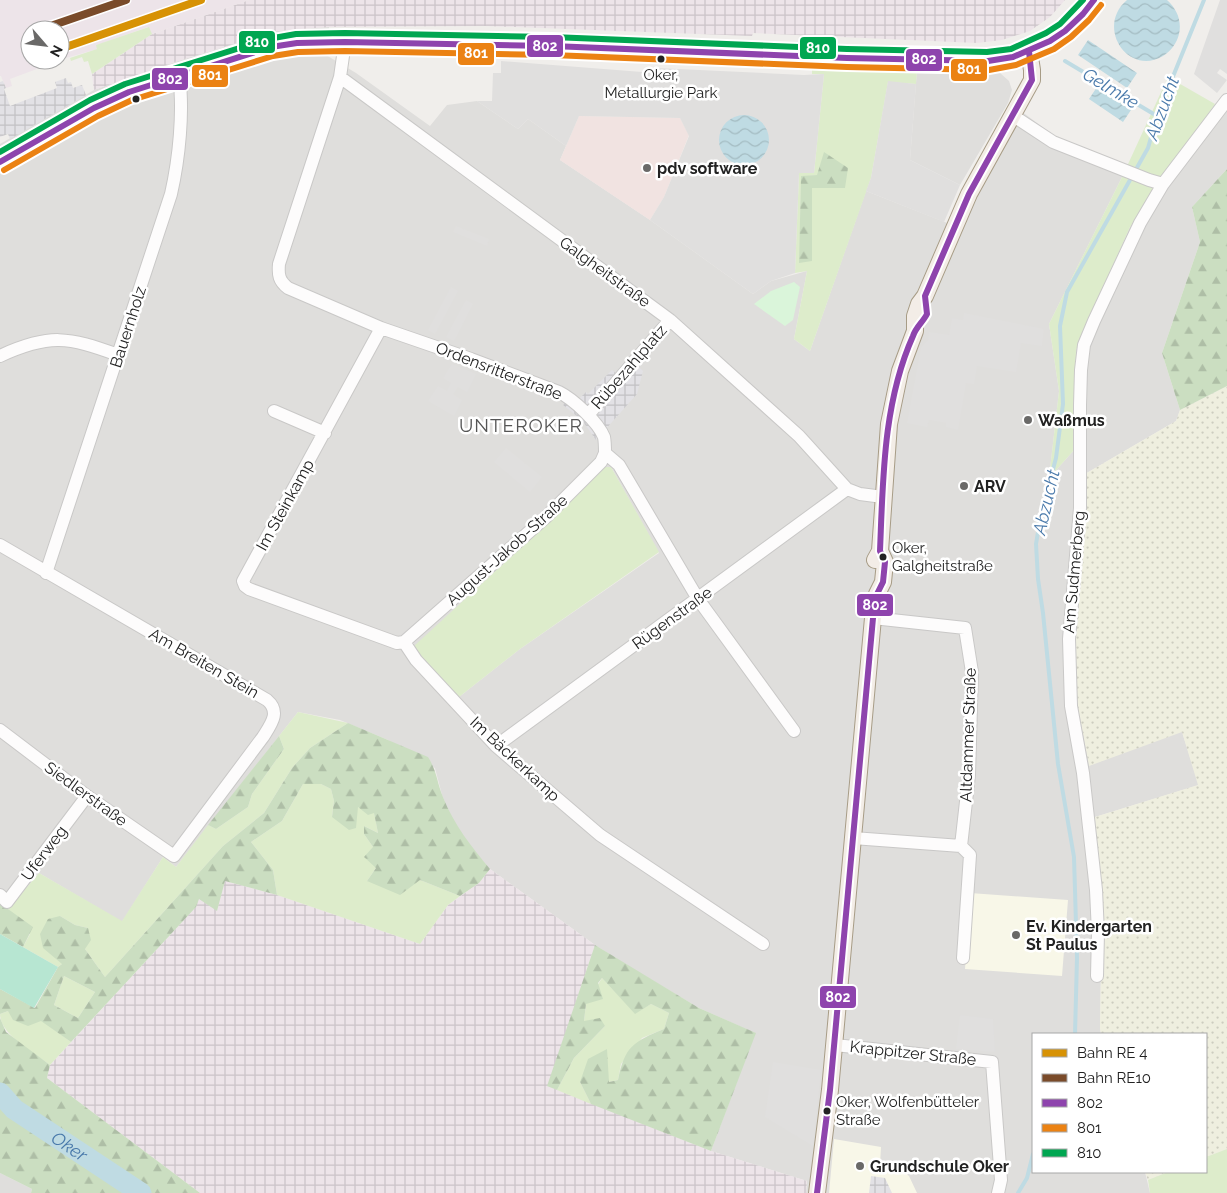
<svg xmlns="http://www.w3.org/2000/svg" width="1227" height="1193" font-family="Raleway,sans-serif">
<defs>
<pattern id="industrial-grid" width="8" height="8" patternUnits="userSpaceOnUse" patternTransform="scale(1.25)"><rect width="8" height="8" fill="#ede4e9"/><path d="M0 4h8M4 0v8" fill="none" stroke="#cbc3c8"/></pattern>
<pattern id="farmland-dots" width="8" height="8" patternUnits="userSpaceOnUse" patternTransform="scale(1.25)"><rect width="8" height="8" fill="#efefdf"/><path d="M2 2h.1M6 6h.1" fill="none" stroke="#cdcdbf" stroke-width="1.8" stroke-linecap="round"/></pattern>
<pattern id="forest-firs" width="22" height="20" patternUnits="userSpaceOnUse" patternTransform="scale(1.25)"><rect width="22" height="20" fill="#cbdec1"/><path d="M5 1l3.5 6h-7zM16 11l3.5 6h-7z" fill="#aebea6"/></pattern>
<pattern id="plaza-grid" width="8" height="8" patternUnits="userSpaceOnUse" patternTransform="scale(1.25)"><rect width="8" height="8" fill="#e2e1e5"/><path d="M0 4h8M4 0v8" fill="none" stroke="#c2c1c4"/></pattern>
<pattern id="water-waves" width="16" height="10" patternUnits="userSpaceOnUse" patternTransform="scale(1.25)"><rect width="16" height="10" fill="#bfdbe3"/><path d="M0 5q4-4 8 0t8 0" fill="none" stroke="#a4bcc2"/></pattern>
</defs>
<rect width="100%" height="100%" fill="#f0eeeb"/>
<path fill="#dfdedc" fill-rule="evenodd" d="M329 27 326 55 356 73 430 126 447 105 477 101 518 129 528 119 566 146 560 160 650 220 753 294 771 281 807 271 794 339 810 351 866 191 960 228 1021 111 1061 141 1123 175 1049 324 1059 391 1049 478 1075 449 1076 350 1130 227 1215 104 1227 97V169L1192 207 1200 242 1162 353 1180 410 1176 421 1085 474 1182 732 1199 785 1095 817 1102 905 1100 1028 1101 1034H1033V1172H1145L1150 1193H806L807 1181 711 1151 755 1033 699 1008 630 967 595 945 490 869 467 843 452 818 442 795 435 768 388 740 340 720 298 712 176 867 163 857 122 922 39 873 8 909 0 900V144L94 90 178 61 277 31ZM611 467 659 553 520 649 459 697Z
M917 70 1000 73 1009 81 1012 90 1008 103 960 185 910 160Z
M0 1173 32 1189 31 1193H0Z"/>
<path fill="#f1e3e1" d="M579 116 680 118 689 135 664 197 650 220 560 160Z"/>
<path fill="url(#industrial-grid)" d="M249 0H1065L1050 17 1030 31 1002 40 977 43 753 33 752 36 485 26 329 27 277 31 178 61 94 90 92 74 152 34Z
M490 869 595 945 548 1086 711 1151 807 1181 806 1193H200L47 1078 50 1065 196 907 199 898 217 910 225 881 277 895 420 944 448 905 479 883Z"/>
<path fill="#f8f7e8" d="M970 893 1068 900 1062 976 965 969Z
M834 1139 881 1147 880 1165 899 1167 909 1176 917 1193H829Z"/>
<path fill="#ede4e9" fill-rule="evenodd" d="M0 0H249L152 34 148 27 97 45 98 49 69 57 10 79 12 86 6 88 1 76H0ZM30 30H60V60H30Z"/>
<path fill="url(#farmland-dots)" d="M1227 386V1149L1206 1157V1034H1101L1100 1028 1102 905 1095 817 1198 785 1182 732 1089 766 1077 702 1075 639 1085 474 1176 421 1180 410Z
M1145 1172H1168L1148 1180Z"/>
<path fill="#ddeccb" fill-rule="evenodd" d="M149 27 152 34 92 74 88 61 84 62 82 57 71 61 70 58 97 49 96 45Z
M812 66 917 70 916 84 888 82 871 178 810 351 794 339 807 271 795 273 799 173H814L824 74H812ZM817 175 845 188H812L800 263 801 177Z
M1168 77 1215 104 1130 227 1076 350 1075 449 1049 478 1059 391 1049 324 1123 175Z
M604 467H611L659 552 520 649 459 697 413 647 551 520Z
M298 712 348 723 310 748 292 768 264 813 223 846 105 977 85 949 88 928 75 925 60 916 62 964 58 967 23 947 30 934 8 909 39 873 122 921 163 857 176 867 208 825 216 829 248 807 252 794 284 749 279 736Z
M303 784H321L331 789 334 801 332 817 358 807 374 812 378 833 364 826V834L373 847 376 868 367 881 420 880 460 896 448 905 420 944 277 895 273 870 251 842 282 821Z
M64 976 95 992 78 1018 54 1005Z
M602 978 635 1013 651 1004 669 1013 664 1029 642 1038 621 1064 618 1080 609 1082H580L591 1104 557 1090 574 1058 605 1026 584 1021 586 1004Z
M8 1011 41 1020 71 1042 50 1065C35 1053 0 1035 0 1014Z
M1227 1149V1193H1150L1148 1180 1168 1172H1206V1157Z"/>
<path fill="url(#forest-firs)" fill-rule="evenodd" d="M824 152 848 168 845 188H812V261L799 263 801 176 817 175Z
M1227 169V386L1180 410 1162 353 1200 242 1192 207Z
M348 723 428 757C437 771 437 783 443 797 454 825 471 846 490 869L479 883 460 896 420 880 400 895 367 881 376 868 364 857 373 847 364 834V826L378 833 374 813 368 815 358 807 356 828 349 830 332 817 334 801 331 789 321 784H303L282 821 251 842 273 870 277 895 225 881 217 911 199 899 196 907 71 1042 41 1021 28 1026 13 1020 8 1011 0 1014V989L35 1008 58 967 62 964 43 948 40 934 48 919 60 916 75 925 88 928 91 940 85 949 105 977 223 846 264 813 292 768 310 748ZM64 976 95 992 78 1018 54 1005Z
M279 736 284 749 252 794 248 807 216 829 208 825Z
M0 900 8 909 33 927 23 947 0 934Z
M595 945 699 1008 756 1033 711 1151 591 1104 580 1082 588 1059 607 1049 609 1082 618 1080C625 1046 633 1042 664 1029L669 1013 651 1004 635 1014 602 978 598 983 603 999 586 1004 584 1021 600 1018 605 1026 574 1058 557 1090 547 1086Z
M0 1018 6 1032 50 1065 47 1078 200 1193H31L32 1189 0 1173Z"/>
<path fill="#daf5da" d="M794 282 800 287 793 320 785 326 754 304 771 291Z"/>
<path fill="#b7e6d2" d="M0 934 58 967 34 1008 0 989Z"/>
<path fill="#e0dfde" d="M1220 0H1227V74L1220 69 1217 73 1227 80 1217 93 1194 74Z
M501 61 655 73 656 68 804 75 824 74 814 173H799L795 273 771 281 753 294 650 220 664 197 689 136 680 118 579 116 566 146 528 119 518 129 477 101H492L493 73H501Z
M888 81 916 84 910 160 960 185 944 222 866 191 871 178Z
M456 226 489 239 487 246 453 232Z
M451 287 458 291 435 334 428 330Z
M466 300 473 304 454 341 446 337Z
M964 313 1044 329 1042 346 1021 343 1016 372 977 366 974 384 966 383 958 430 946 427V423L929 420 927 427 907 423 921 348 928 340 929 332 949 335 952 318 963 320Z
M452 364 476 374 467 392 458 387 453 394 462 400 454 416 428 401 438 386 447 391 451 383 443 378Z
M506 448 542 477 530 492 494 462Z
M960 1015 993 1019 995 1052 956 1049Z
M773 1062 821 1070 813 1146 765 1117Z"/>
<path fill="url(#plaza-grid)" d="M66 78 68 83 71 82 73 88 82 85 86 95 10 139 8 134 0 137V82L3 81 6 88 4 89 10 106 57 88 55 82Z
M632 360 643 371 637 394 596 440 582 420 563 405 572 394 578 400 586 392 588 394 612 370 618 375Z
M871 1176 885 1178 892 1193H869Z"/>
<path fill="url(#water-waves)" d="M1127 0H1167C1177 9 1182 21 1179 34 1177 43 1171 51 1163 56 1128 77 1095 27 1127 0Z
M1088 40 1137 73 1127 88 1078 55Z
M1097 87 1131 110 1123 122 1089 99Z
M719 140a25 25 0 1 1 50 0a25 25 0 1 1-50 0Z"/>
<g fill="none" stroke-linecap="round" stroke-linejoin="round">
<path stroke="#bfdbe3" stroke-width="4" d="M1065 61 1157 116
M1075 1034 1077 958 1074 857 1058 764 1043 613 1038 579 1036 544 1041 514 1056 458 1063 404 1060 326 1067 292 1148 148 1157 116 1204 0
M1018 1193 1027 1178 1033 1154"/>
<path stroke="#bfdbe3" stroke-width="21" id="s1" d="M0 1093 14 1109 141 1193"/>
<g stroke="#c9c8c7" stroke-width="14">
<path id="minor" d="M345 42 340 77 279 264C278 275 279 281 288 288L381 328 471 359 559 392C573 399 598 422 604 437 605 442 605 448 605 453L619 465 698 599 794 731
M340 77 670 320 799 436 847 489 860 494 883 497
M1012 115 1053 142 1149 180 1163 184 1227 100
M381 328 243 581 245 586 249 589 397 643 404 642
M0 356C50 333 68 337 118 355
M274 411 325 433
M588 415 670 320
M0 545 267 700C281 712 271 724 263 737L174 856 87 796 0 730
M46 573 171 194C179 159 184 111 179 76
M404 642 416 660 496 746 600 835 763 944
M404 642 546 517 601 462 605 453
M496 746 847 489
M853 838 961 846 969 775 972 672 965 628 873 618
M961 846 970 855 963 958
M0 895 7 902 87 796
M1097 976 1098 933 1096 890 1083 773 1071 706 1069 639 1080 508V405L1081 370 1084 345 1094 321 1140 223 1163 184
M835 1045 992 1062 1001 1180 998 1193"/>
</g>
<g stroke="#a79c86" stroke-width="18">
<path id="major" d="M0 162 94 108 129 92 271 47 297 43 345 42 552 46 847 58 988 61 1013 57 1050 41 1065 31 1083 14 1094 0
M875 560 880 551 889 424 900 371 915 331V316L919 304 925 296 969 194 1032 80V70L1029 51
M817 1193 830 1090 873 618 877 594 883 582 885 562 880 551"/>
</g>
<use href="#minor" stroke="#fdfcfc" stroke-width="12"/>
<use href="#major" stroke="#f3ede7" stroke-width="16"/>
<g stroke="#fff" stroke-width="10">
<path id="bus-1" d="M0 162 94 108 129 92 271 47 297 43 345 42 552 46 847 58 988 61 1013 57 1050 41 1065 31 1083 14 1094 0
M817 1193 830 1090 873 618 877 594 883 582 885 562 880 551C883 479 883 403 913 336 916 327 923 322 927 314L925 296 969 194 1032 80 1029 51"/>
</g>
<g stroke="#fff" stroke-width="10">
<path id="bus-2" d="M4 170 98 116 132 100 273 56 298 52 345 51 552 55 847 67 989 70 1016 65 1054 49 1071 37 1089 20 1101 5"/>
</g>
<g stroke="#fff" stroke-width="10">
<path id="bus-3" d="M0 152 90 100 125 84 268 39 296 34 345 33 552 37 847 49 987 52 1011 49 1046 33 1060 24 1083 0"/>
</g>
<use href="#bus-1" stroke="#8e44ad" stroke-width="6"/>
<use href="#bus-2" stroke="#eb8213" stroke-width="6"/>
<use href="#bus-3" stroke="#00a651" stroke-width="6"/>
<g stroke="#fff" stroke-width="11">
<path id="rail-1" d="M60 49 201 0"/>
</g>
<g stroke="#fff" stroke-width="11">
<path id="rail-2" d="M39 30 126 0"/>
</g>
<use href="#rail-1" stroke="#d79205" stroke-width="8"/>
<use href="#rail-2" stroke="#7a4b2a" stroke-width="8"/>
</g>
<g fill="#222" stroke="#fff" stroke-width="2">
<circle cx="661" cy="59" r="4.5"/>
<circle cx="136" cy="99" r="4.5"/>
<circle cx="883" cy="557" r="4.5"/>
<circle cx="827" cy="1111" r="4.5"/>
</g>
<g fill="#6a6968" stroke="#fff" stroke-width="2">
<circle cx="647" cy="168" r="5"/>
<circle cx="1028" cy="420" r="5"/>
<circle cx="964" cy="486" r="5"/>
<circle cx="1016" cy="935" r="5"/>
<circle cx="860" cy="1166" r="5"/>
</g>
<g text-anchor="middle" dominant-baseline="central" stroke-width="5" stroke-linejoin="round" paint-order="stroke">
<g font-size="15" fill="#222" stroke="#fff" text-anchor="start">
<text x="661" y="75" text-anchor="middle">Oker,<tspan x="661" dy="18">Metallurgie Park</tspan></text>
<text x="892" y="548">Oker,<tspan x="892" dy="18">Galgheitstraße</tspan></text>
<text x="836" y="1102">Oker, Wolfenbütteler<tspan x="836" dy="18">Straße</tspan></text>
</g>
<g font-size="16" font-weight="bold" fill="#222" stroke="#fff" text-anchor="start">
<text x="657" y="168">pdv software</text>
<text x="1038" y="420">Waßmus</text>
<text x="974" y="486">ARV</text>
<text x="1026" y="926">Ev. Kindergarten<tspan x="1026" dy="18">St Paulus</tspan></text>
<text x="870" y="1166">Grundschule Oker</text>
</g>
<g font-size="16" fill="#222" stroke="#fff">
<text transform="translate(605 272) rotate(36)">Galgheitstraße</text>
<text transform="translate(128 327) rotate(-72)">Bauernholz</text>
<text transform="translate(629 367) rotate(-49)">Rübezahlplatz</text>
<text transform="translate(499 371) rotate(21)">Ordensritterstraße</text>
<text transform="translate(285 505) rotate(-61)">Im Steinkamp</text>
<text transform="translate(507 550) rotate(-42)">August-Jakob-Straße</text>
<text transform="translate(1074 572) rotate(-85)">Am Sudmerberg</text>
<text transform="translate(672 618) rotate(-36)">Rügenstraße</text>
<text transform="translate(204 663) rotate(30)">Am Breiten Stein</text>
<text transform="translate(968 735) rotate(-88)">Altdammer Straße</text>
<text transform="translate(515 759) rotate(43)">Im Bäckerkamp</text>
<text transform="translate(86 794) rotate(36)">Siedlerstraße</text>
<text transform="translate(44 853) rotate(-53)">Uferweg</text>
<text transform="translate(913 1053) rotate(6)">Krappitzer Straße</text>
</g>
<g font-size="18" font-style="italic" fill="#4a7aab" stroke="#fff">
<text transform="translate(1111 88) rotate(31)">Gelmke</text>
<text transform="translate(1162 108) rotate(-70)">Abzucht</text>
<text transform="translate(1046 502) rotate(-77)">Abzucht</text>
<text stroke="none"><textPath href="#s1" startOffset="88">Oker</textPath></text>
</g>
<g font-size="19" letter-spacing="1" fill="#555" stroke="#fff">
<text x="521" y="425">UNTEROKER</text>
</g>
</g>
<g stroke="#fff" stroke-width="2">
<rect x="238" y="30" width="38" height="24" rx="5" fill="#00a651"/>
<rect x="526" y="34" width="38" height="24" rx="5" fill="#8e44ad"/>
<rect x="799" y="36" width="38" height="24" rx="5" fill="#00a651"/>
<rect x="457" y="42" width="38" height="24" rx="5" fill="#eb8213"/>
<rect x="905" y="48" width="38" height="24" rx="5" fill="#8e44ad"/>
<rect x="950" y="58" width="38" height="24" rx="5" fill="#eb8213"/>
<rect x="191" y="64" width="38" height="24" rx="5" fill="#eb8213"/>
<rect x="151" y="67" width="38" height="24" rx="5" fill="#8e44ad"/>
<rect x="856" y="593" width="38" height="24" rx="5" fill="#8e44ad"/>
<rect x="819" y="985" width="38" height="24" rx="5" fill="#8e44ad"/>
</g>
<g font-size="14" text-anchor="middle" font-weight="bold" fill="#fff">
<text x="257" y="47">810</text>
<text x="545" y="51">802</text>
<text x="818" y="53">810</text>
<text x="476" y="58">801</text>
<text x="924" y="64">802</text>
<text x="969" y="74">801</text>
<text x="210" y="80">801</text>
<text x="170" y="84">802</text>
<text x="875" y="610">802</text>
<text x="838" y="1002">802</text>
</g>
<rect x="1032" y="1033" width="175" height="140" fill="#ffffff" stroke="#a7a7a7"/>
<rect x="1042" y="1049" width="25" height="8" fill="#d79205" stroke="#a7a7a7"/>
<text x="1077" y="1058" font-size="15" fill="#222222">Bahn RE 4</text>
<rect x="1042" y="1074" width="25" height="8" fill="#7a4b2a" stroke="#a7a7a7"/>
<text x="1077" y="1083" font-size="15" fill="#222222">Bahn RE10</text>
<rect x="1042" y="1099" width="25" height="8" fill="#8e44ad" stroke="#a7a7a7"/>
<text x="1077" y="1108" font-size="15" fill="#222222">802</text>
<rect x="1042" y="1124" width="25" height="8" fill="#eb8213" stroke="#a7a7a7"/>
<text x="1077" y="1133" font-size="15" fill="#222222">801</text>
<rect x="1042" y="1149" width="25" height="8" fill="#00a651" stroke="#a7a7a7"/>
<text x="1077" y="1158" font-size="15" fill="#222222">810</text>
<g transform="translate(45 45) rotate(118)"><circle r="24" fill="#ffffff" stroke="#a7a7a7"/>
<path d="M0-4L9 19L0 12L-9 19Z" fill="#6a6968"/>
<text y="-8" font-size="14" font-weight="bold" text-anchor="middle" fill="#222222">N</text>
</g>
</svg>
